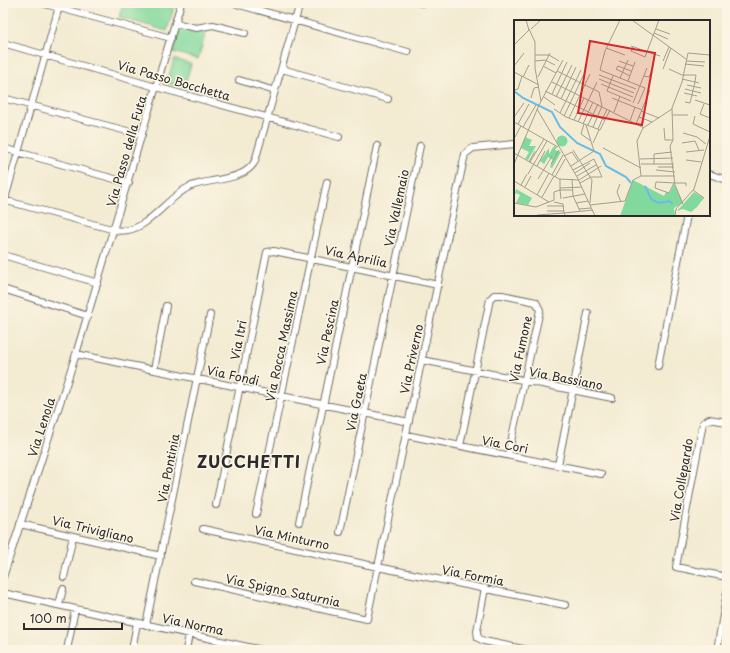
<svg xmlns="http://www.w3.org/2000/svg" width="730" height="653" font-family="'Playpen Sans',sans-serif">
<rect width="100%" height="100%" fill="#fcf5e5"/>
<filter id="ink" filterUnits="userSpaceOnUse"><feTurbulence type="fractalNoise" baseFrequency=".025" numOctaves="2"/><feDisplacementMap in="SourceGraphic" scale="8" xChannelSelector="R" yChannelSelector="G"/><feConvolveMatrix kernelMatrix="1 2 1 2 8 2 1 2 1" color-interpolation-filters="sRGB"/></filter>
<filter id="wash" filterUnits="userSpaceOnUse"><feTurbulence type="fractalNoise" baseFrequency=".012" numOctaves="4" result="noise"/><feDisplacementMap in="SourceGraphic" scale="16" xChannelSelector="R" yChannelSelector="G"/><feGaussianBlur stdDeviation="0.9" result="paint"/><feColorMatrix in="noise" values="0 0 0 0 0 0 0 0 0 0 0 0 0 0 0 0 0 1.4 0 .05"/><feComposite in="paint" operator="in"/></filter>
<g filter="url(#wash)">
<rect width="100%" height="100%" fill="#f3ebd2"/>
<path fill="#82d99d" stroke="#568264" d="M123 3H175L167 31 119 17Z
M181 25 206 32 198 59 173 52Z
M174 59 191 64 184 88 167 83Z"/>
</g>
<g filter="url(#ink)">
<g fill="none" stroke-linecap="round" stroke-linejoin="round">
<g stroke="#716e65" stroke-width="8">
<path id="minor" d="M41 3 171 38
M233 3 408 52
M421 3H422
M175 23 196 28 213 25 245 33
M3 43 156 87 339 137
M282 69 388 99
M239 80 275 91
M3 98 142 135
M3 148 129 183
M709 174 727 180
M3 200 115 230C146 236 164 199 189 187 208 178 245 182 255 161L300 3
M3 206 60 3
M3 255 98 283
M3 289 88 316
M76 354 409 422
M422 360 612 398
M658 366 687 215
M154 370 166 306
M727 422 709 419 703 423 676 567 727 577
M406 435 601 474
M460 446 490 299 494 295H502L536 302 540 310 508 455
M558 465 588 313
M216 505 267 252 274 251 438 285
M256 514 327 182
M299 522 377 146
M20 524 161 556
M203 529 378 567 565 605
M340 532 420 146
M3 577 76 354 181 3
M64 577 73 536
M194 581 367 619 465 154 473 148 515 144
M485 588 477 631 478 638 484 641 528 650
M3 593 262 650
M59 605 63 589
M146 625 210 315
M67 650 75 609
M132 650 137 623
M186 650 189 634
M717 650 727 592"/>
</g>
<use href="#minor" stroke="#fff" stroke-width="6"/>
</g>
</g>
<g text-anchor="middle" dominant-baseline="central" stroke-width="3" stroke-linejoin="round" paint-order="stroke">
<g font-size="12" fill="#2b2b2b" stroke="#fcf5e5">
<text transform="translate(174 80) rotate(16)">Via Passo Bocchetta</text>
<text transform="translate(126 151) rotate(-74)">Via Passo della Futa</text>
<text transform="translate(396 208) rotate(-78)">Via Vallemaio</text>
<text transform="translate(356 256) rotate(12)">Via Aprilia</text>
<text transform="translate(327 332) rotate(-78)">Via Pescina</text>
<text transform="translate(238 340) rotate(-79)">Via Itri</text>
<text transform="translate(281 346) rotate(-78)">Via Rocca Massima</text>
<text transform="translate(520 349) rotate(-78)">Via Fumone</text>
<text transform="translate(411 359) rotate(-78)">Via Priverno</text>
<text transform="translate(233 375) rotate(12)">Via Fondi</text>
<text transform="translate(566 378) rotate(11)">Via Bassiano</text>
<text transform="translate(356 402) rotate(-78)">Via Gaeta</text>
<text transform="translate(41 427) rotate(-72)">Via Lenola</text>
<text transform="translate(505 444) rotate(11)">Via Cori</text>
<text transform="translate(168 468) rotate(-79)">Via Pontinia</text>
<text transform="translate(681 480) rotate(-80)">Via Collepardo</text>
<text transform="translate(93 529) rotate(13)">Via Trivigliano</text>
<text transform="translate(292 537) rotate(12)">Via Minturno</text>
<text transform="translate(473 575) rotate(11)">Via Formia</text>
<text transform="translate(283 590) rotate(12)">Via Spigno Saturnia</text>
<text transform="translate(193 624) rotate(12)">Via Norma</text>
</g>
<g font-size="16" font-weight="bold" letter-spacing="1" fill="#2b2b2b" stroke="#fcf5e5">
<text x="249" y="461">ZUCCHETTI</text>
</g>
</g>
<g transform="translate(514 20)">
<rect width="196" height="196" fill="#f3ebd2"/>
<path d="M42.5 121a5.5 5.5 0 1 1 11 0a5.5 5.5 0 1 1-11 0ZM11 117 18 120 15 126H22L14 140 11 139 15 132 7 128ZM40 126 43 127 41 130 47 132 38 148 36 147 39 140 34 137 30 144 26 141 35 128V134ZM119 160 150 176 152 172 156 173 160 164 169 183 160 188 161 196H106ZM2 169 18 178 14 185 2 183 6 175 2 173 0 176ZM180 172 190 178 183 187 177 192 169 189 163 191Z" fill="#82d99d"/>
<path fill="none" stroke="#69bde5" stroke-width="2" d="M0 71 9 78 38 92 46 107 63 123 86 134 92 146 112 157 117 163M131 166 137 179 145 183 155 181 159 184"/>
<path fill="none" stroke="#a39e8f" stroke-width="1" d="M106 0 91 31 86 50 131 68 124 84M118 0 172 39M15 9 21 22V48L27 81M17 9 27 0M142 9 156 14M140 13 154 19M0 25 15 10 12 0M117 26 146 36M119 26 117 31 131 37 145 0M92 28 111 35M21 35H35L45 41M21 41 31 40 41 45M105 41 119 46M149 41 155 27M172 41 191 42M171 44 190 46M0 46 10 33M29 46 42 53M149 49 157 28M155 49 168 55H182L181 62 185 63M43 51 85 72 88 86 79 107M0 52 25 65M85 55 122 69M99 56 93 71 117 81M116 56 102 49 104 46 117 51M130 56 135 57 138 50M9 57 15 45M24 57 36 33M106 58 114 40M85 59 120 73M168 59 181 62 176 83 171 82M114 61 121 42M38 62 130 108M87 64 119 77M173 65 187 68M171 69 187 73M0 70 4 69 8 56M31 71 91 100M170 73 183 76M38 74 53 42M30 77 41 85M42 77 58 45M17 78 20 68 25 67M98 78 128 90M47 79 62 47M181 80 196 85M119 83 133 48M190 84 186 94 196 98M23 89 63 157 81 196M40 89 52 97 86 110 96 90M127 91 145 98M100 92 106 76M46 93 67 50M159 95H174M50 96 71 52M181 96 179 104 196 112M0 97 10 83M125 97 138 102M55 98 76 54M60 100 70 78M116 101 121 87M0 102 44 127M64 102 83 62M4 104 15 84M69 104 79 82M70 104 67 114 77 121M122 104 136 70M74 105 84 84M9 107 22 85M150 108 151 120H159M84 109 93 89M169 113 183 117 192 124M1 117 7 106M79 123 85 110M168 123 181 121 185 130M89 128 127 148M59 130 78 160 76 183M172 132 190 130M0 133 45 159 65 160M50 136 58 132 64 141M126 139 159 138M172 140 187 142M15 142 21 131M16 142 30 119M0 144 25 85 49 40M37 144 45 130M127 144H160M140 144V134L158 132M23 146 31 131M57 146 80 131 72 105M144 147H160M59 150 80 139 88 157H77L66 163M142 150 161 152M61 153 76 143M14 154 33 121M38 155 49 135M63 156 82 145M127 156H161M41 157 51 139M24 159 38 136M58 159 59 176 66 191M65 160 87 146M0 161 35 182M160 163 155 173 141 168 142 162 161 163M161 163H172V166M106 164 103 172 107 182M7 165 13 154M11 167 17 156M46 168 68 167M179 170 190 178M23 175 35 153M28 177 40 156M49 178 71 174M47 179 46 170H58M40 180V172L46 170V159M40 182 49 184 50 193 79 190M0 183 22 187 40 180M62 183 74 181M169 184 161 165 156 126 159 120 158 88 168 62 174 33 196 35M76 185 111 181 119 160 127 156 123 121 129 108 158 89M33 186H50M65 189 77 188M33 191H50M23 195 50 193 52 196M161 196 162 189 180 169 196 116"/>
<path fill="#d62828" fill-opacity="0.15" stroke="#d62828" stroke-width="2" d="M76 21 141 33 128 105 64 93Z"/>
<rect width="196" height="196" fill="none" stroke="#2b2b2b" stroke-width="2"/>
</g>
<rect width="730" height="653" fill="none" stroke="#fcf5e5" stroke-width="16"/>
<path d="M24 623v6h98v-6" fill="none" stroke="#2b2b2b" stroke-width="2"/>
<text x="30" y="623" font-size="12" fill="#2b2b2b" stroke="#fcf5e5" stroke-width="3" paint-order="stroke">100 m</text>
</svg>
